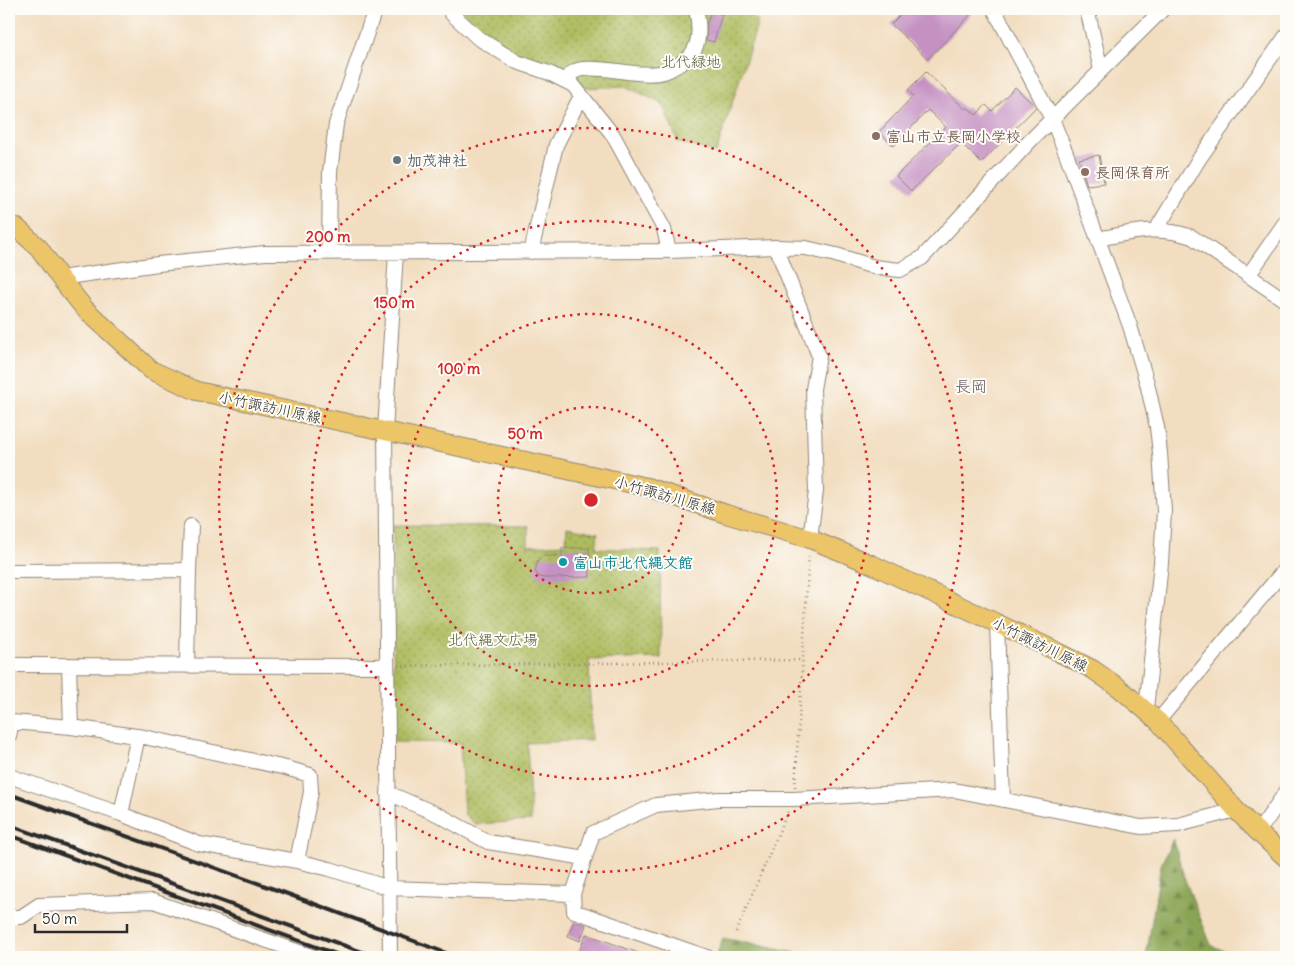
<svg xmlns="http://www.w3.org/2000/svg" width="1295" height="966" font-family="Delius,'Klee One',sans-serif">
<defs>
<pattern id="forest-firs" width="22" height="20" patternUnits="userSpaceOnUse" patternTransform="scale(1.25)"><rect width="22" height="20" fill="#8aa455"/><path d="M5 1l3.5 6h-7zM16 11l3.5 6h-7z" fill="#718647"/></pattern>
<pattern id="park-dots" width="8" height="8" patternUnits="userSpaceOnUse" patternTransform="scale(1.25)"><rect width="8" height="8" fill="#aebc5e"/><path d="M2 2h.1M6 6h.1" fill="none" stroke="#8e994e" stroke-width="1.8" stroke-linecap="round"/></pattern>
</defs>
<rect width="100%" height="100%" fill="#fdfcf7"/>
<filter id="ink" filterUnits="userSpaceOnUse"><feTurbulence type="fractalNoise" baseFrequency=".02" numOctaves="2"/><feDisplacementMap in="SourceGraphic" scale="10" xChannelSelector="R" yChannelSelector="G"/><feConvolveMatrix kernelMatrix="1 2 1 2 8 2 1 2 1" color-interpolation-filters="sRGB"/></filter>
<filter id="wash" filterUnits="userSpaceOnUse"><feTurbulence type="fractalNoise" baseFrequency=".0096" numOctaves="4" result="noise"/><feDisplacementMap in="SourceGraphic" scale="20" xChannelSelector="R" yChannelSelector="G"/><feGaussianBlur stdDeviation="1.12" result="paint"/><feColorMatrix in="noise" values="0 0 0 0 0 0 0 0 0 0 0 0 0 0 0 0 0 1.4 0 .05"/><feComposite in="paint" operator="in"/></filter>
<g filter="url(#wash)">
<rect width="100%" height="100%" fill="#f2ddc0"/>
<path fill="url(#forest-firs)" stroke="#5a6840" d="M1173 839 1185 880 1211 945 1237 957H1146L1161 865Z
M723 938 815 957H716Z"/>
<path fill="url(#park-dots)" stroke="#6c7444" d="M460 9H746L758 22 716 153 678 142 662 104 626 86 585 88 553 66 505 49Z
M393 525 528 526V546L566 544 567 527 598 533 596 548 660 551 661 658 589 660 591 740 527 743 531 821 475 824 464 814 460 743 394 742Z"/>
<g id="blocks">
<path fill="#c591c3" d="M906 9H976L928 59 891 24Z
M711 11 722 14 714 42 706 40 707 23Z
M926 72 965 109 967 107 976 115 986 105 992 111 1015 87 1036 107 981 163 961 143 911 191 896 176 946 127 928 110 894 146 879 132 913 96 908 90Z
M1099 155 1104 183 1087 185 1079 159Z
M562 548H589L590 577 543 578 538 576 535 571 538 560 543 556H562Z
M574 921 586 925 580 941 568 936Z
M586 934 647 956V957H577Z"/>
</g>
</g>
<g filter="url(#ink)">
<use href="#blocks" fill-opacity="0" stroke="#8e8476" stroke-width="1"/>
<g fill="none" stroke-linecap="round" stroke-linejoin="round">
<g stroke="#8e8476" stroke-width="16">
<path id="minor" d="M449 9 451 13 478 38 517 62 549 73 573 85 613 135 664 229 669 251
M994 9 1052 119 1066 153 1130 326 1147 383 1157 427 1160 453 1164 511 1161 563 1146 710
M1087 9 1101 70
M564 80C570 75 575 69 583 69 606 66 643 78 664 72 671 70 678 65 684 61 701 50 700 27 696 9
M1156 230 1199 159 1286 36
M1098 239C1132 232 1158 225 1192 237L1286 301
M776 247 819 356 813 389 816 491 810 539
M329 252 330 172 336 124 375 9
M531 252 556 145 581 96
M1248 276 1286 221
M60 278 158 264 265 253 669 251 776 247 806 248 836 255 874 267 900 270 922 258 1030 141 1163 9
M9 571 189 570
M997 623 1003 800
M9 665 387 666
M69 665 71 727
M187 666 189 570 191 526
M1158 721 1286 568
M9 736 12 722 71 727 144 737 286 768 310 775 311 792 297 861
M9 776 121 814 199 844 297 861 330 869 389 888 573 894
M388 793 439 815 488 842 585 858
M121 814 138 736
M1258 832 1286 792
M9 917H21L39 905 153 901 314 957
M390 957 385 431 396 253
M707 957 574 911 573 894 593 833 656 805 719 799H794L954 790 1141 827 1178 825 1236 810"/>
</g>
<g stroke="#8e8476" stroke-width="20">
<path id="major" d="M9 225 16 227 39 248 60 278 85 309 151 370 197 391 647 487 726 514 810 539 871 564 1056 651 1092 669 1118 687 1158 721 1236 810 1258 832 1286 858"/>
</g>
<path stroke="#8e8476" stroke-width="2.5" stroke-dasharray="1 4" stroke-linecap="butt" d="M398 666 803 660
M795 787 809 553
M736 932 788 811"/>
<use href="#minor" stroke="#fff" stroke-width="14"/>
<use href="#major" stroke="#ecc569" stroke-width="18"/>
<path stroke="#2b2b2b" stroke-width="4" d="M9 794 285 893 457 957
M9 825 376 957
M9 835 344 957"/>
</g>
</g>
<g fill="none" stroke="#d62828" stroke-width="2.5" stroke-dasharray="2.5 5">
<circle cx="591" cy="500" r="93"/>
<circle cx="591" cy="500" r="186"/>
<circle cx="591" cy="500" r="279"/>
<circle cx="591" cy="500" r="372"/>
</g>
<g fill="#8d6e63" stroke="#fdfcf7" stroke-width="2">
<circle cx="876" cy="136" r="5"/>
<circle cx="1085" cy="172" r="5"/>
</g>
<circle fill="#6b7280" stroke="#fdfcf7" stroke-width="2" cx="397" cy="160" r="5"/>
<circle fill="#0f9aa8" stroke="#fdfcf7" stroke-width="2" cx="563" cy="562" r="5"/>
<g text-anchor="middle" dominant-baseline="central" stroke-width="4" stroke-linejoin="round" paint-order="stroke">
<g font-size="15" fill="#595e3d" stroke="#fdfcf7">
<text x="691" y="61">北代緑地</text>
<text x="493" y="639">北代縄文広場</text>
</g>
<g font-size="15" font-weight="bold" fill="#785e54" stroke="#fdfcf7" text-anchor="start">
<text x="886" y="136">富山市立長岡小学校</text>
<text x="1095" y="172">長岡保育所</text>
</g>
<g font-size="15" font-weight="bold" fill="#5b616d" stroke="#fdfcf7" text-anchor="start">
<text x="407" y="160">加茂神社</text>
</g>
<g font-size="15" fill="#2b2b2b" stroke="#fdfcf7">
<text transform="translate(270 407) rotate(12)">小竹諏訪川原線</text>
<text transform="translate(665 495) rotate(16)">小竹諏訪川原線</text>
<text transform="translate(1040 644) rotate(26)">小竹諏訪川原線</text>
</g>
<g font-size="15" font-weight="bold" fill="#0d838f" stroke="#fdfcf7" text-anchor="start">
<text x="573" y="562">富山市北代縄文館</text>
</g>
<g font-size="16" fill="#614f60" stroke="#fdfcf7">
<text x="971" y="386">長岡</text>
</g>
</g>
<circle cx="591" cy="500" r="8" fill="#d62828" stroke="#fdfcf7" stroke-width="2.5"/>
<g font-size="15" text-anchor="middle" font-weight="bold" fill="#d62828" stroke="#fdfcf7" stroke-width="4" stroke-linejoin="round" paint-order="stroke">
<text x="328" y="242">200 m</text>
<text x="394" y="308">150 m</text>
<text x="459" y="374">100 m</text>
<text x="525" y="439">50 m</text>
</g>
<rect width="1295" height="966" fill="none" stroke="#fdfcf7" stroke-width="30"/>
<path d="M35 924v8h92v-8" fill="none" stroke="#2b2b2b" stroke-width="2.5"/>
<text x="42" y="924" font-size="15" fill="#2b2b2b" stroke="#fdfcf7" stroke-width="4" paint-order="stroke">50 m</text>
</svg>
